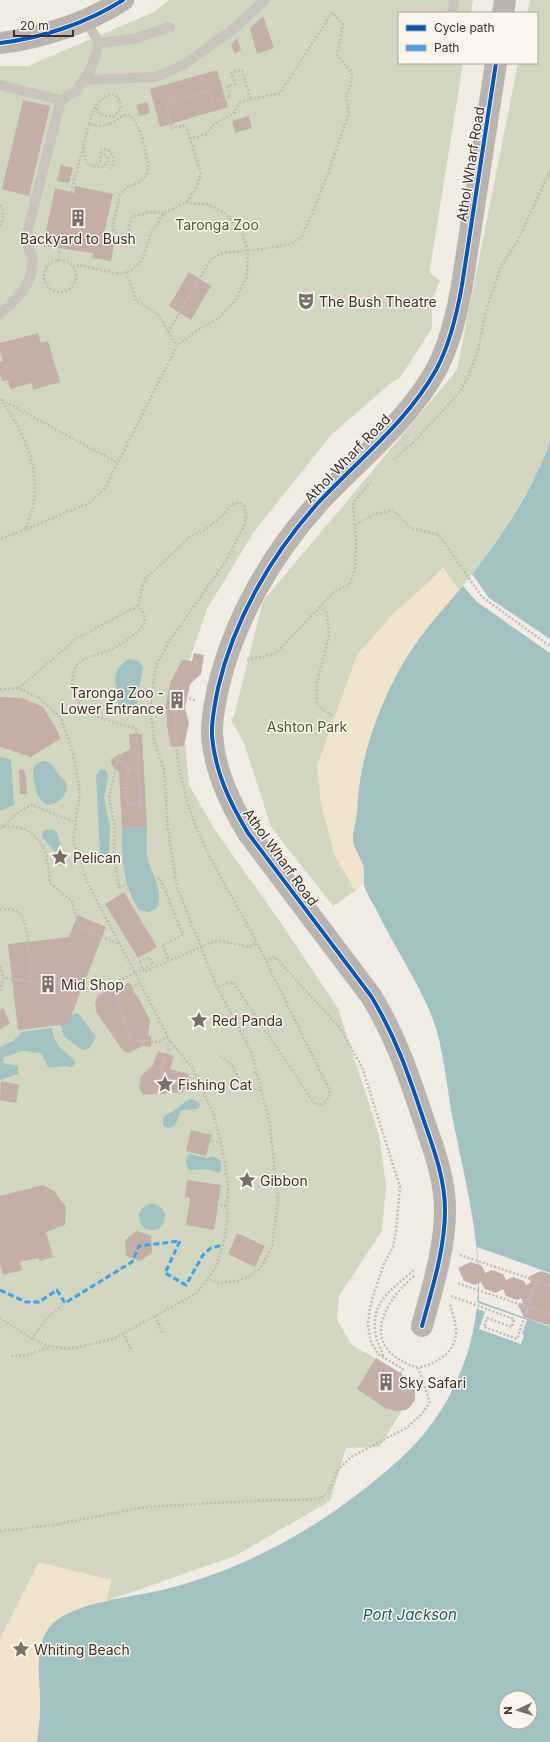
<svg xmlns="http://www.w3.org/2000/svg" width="550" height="1742" font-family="Inter,sans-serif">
<rect width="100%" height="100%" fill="#f0ebe5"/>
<path fill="#d1d6bf" d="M169 0H473L471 13H399V63H463L430 269V273L440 280 432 301V328L399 379 392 382 331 435 253 533 207 609 180 687 189 785 215 830 281 923 338 1008 379 1135 386 1185 382 1231 339 1296 337 1320 352 1345 418 1383 380 1447 346 1448 330 1501 235 1556 106 1601 111 1580 39 1563 0 1639V66H28L154 12Z
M530 0H550V442L536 475 513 516 487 555 432 623 378 717 367 749 360 781 357 813 364 882 355 891 333 906 271 827 244 743 231 720 234 716 263 601 457 370 518 63H537V13H527Z"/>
<path fill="#efe3cc" d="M443 567 459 590 419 639 360 781 353 841 364 868V882L355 891 334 854 321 804 317 766 357 655 394 613 431 580Z
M39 1562 111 1580 106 1601C87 1607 60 1612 48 1629 34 1649 40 1688 40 1711 40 1721 38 1732 37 1742H0V1639Z"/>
<path fill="#a1c2c1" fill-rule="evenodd" d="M550 442V1742H37C38 1731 40 1720 40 1709 41 1685 33 1651 48 1629 68 1601 139 1597 170 1588 240 1569 302 1537 359 1493 398 1463 429 1436 452 1391 499 1297 472 1216 453 1120 445 1080 444 1038 425 1001 410 969 390 939 375 907 371 901 366 892 364 885 364 884 364 870 364 869 362 858 353 849 353 838 353 831 356 822 357 814 358 803 358 792 360 781 368 732 390 679 419 639 432 621 447 605 461 588 497 544 530 496 550 442ZM506 1698H530V1722H506Z
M129 659 138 661 143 667 135 713 118 709C121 688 104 675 129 659Z
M0 757 11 759 14 805 0 811Z
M45 761C52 764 54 767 58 774 60 776 63 778 65 781 71 793 60 803 48 805 45 803 41 801 39 797 36 793 36 790 35 785 32 775 30 762 45 761Z
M100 769 106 770 108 776 104 798 110 827 109 855 106 857H102L100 854 96 776Z
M147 827C147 836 146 846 147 855 150 873 166 893 156 909L148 912 139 910C122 882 122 860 122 828Z
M52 829C60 833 58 839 61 847 63 853 68 858 65 866L59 865 56 853 42 837 43 831Z
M78 1013 96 1037 90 1048 83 1050 64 1037 59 1019Z
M52 1028C55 1049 63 1048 75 1061V1065L71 1067 65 1066 49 1068C45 1063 45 1058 40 1052 34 1054 30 1051 24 1051 17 1051 11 1056 4 1057L3 1063 18 1066V1074L0 1080V1047L13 1041 22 1032Z
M191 1099 199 1102 200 1106 197 1109 182 1110C177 1118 176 1134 163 1125V1117C167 1113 171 1113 175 1110 181 1106 184 1101 191 1099Z
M190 1154 207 1158 213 1156 221 1161V1171L218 1173 207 1169 188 1170 186 1161 187 1156Z
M139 1217a13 13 0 1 1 26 0a13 13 0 1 1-26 0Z"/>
<path fill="#f0ebe5" d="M472 574 489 598 550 639V653L477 602 463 586Z
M477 1247 550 1273V1327L479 1301V1270Z
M476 1302 527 1320 522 1334 524 1335 521 1344 479 1329 485 1312 476 1308Z"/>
<path fill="#c3afa7" d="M263 16 274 48 257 54 250 28Z
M237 38 241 50 235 54 231 44Z
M217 70 228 107 160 127 150 89Z
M23 100 50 106 29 196 2 189Z
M147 102 150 113 139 116 136 105Z
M249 116 252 128 235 133 232 121Z
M61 165 73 168 69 183 57 181Z
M75 186 113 194 102 242 114 244 111 261 92 258 93 253 43 246 55 188 74 193Z
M189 272 211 286 191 320 169 306Z
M38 333 41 343 48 341 60 382 33 390 32 383 10 389 8 380 2 381 0 374V362L3 361 0 351V343Z
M194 653 204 655 201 674 190 684 185 708 189 723 184 746 171 747 167 726 166 704 170 683 182 660 192 661Z
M0 697 22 698 43 707 58 732 60 739 31 757 0 747Z
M129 734H142L147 827 122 828 119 772 112 765 111 759 130 749Z
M23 769 26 775 27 794H20L19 770Z
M124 892 157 947 138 958 105 904Z
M78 915 106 927 68 1024 18 1030 8 944 69 937Z
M130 982 134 991 133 992 138 997 150 1020 148 1035 151 1036V1047L143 1046 128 1053 123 1051 96 1012 95 1003 98 995 122 983 124 985Z
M3 1008 10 1024 0 1029V1010Z
M158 1051 174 1056 170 1069 189 1074 188 1077 191 1078 187 1090 184 1089 183 1092 143 1095 139 1088 141 1076 153 1065Z
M1 1081 19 1085 16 1103 0 1100Z
M191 1130 212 1135 206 1156 186 1151Z
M187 1180 221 1185 214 1230 186 1225 190 1198 185 1197Z
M43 1185 54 1191 66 1207 65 1225 46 1232 53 1257 39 1261V1258L20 1262 22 1270 3 1275 0 1264V1196Z
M137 1231 151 1236 152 1253 140 1261 126 1256 125 1240Z
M237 1233 265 1246 255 1267 228 1254Z
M471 1262 482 1266 485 1273 492 1270 503 1274 506 1280 513 1277 524 1281 526 1285 531 1282 528 1277 541 1271 550 1274V1326L524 1317 518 1305 523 1303 521 1298 517 1300 506 1296 503 1289 496 1293 485 1289 481 1282 475 1285 464 1281 458 1268Z
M376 1358 400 1373 415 1386V1400L410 1407 406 1410 397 1411 385 1408 357 1389Z"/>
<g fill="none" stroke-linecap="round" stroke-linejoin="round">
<path stroke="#c2bbb6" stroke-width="2.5" stroke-dasharray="2 2" stroke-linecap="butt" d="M89 124C93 110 97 99 111 94L118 97C123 106 121 111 113 117L100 114 95 107
M190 139 186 125 172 129 166 103 210 91 213 102 230 97 228 86 235 84 231 73 242 70 250 99
M83 147 86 162 92 166 103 167 108 162V158L101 152V149H107C114 155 115 161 111 169
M93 166 100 162 101 153
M71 192 89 124C105 128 111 125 123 115H129L134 120 141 133 149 167 145 177 139 182 127 187 120 195 112 228 116 234 121 235 127 233 132 217 150 212 164 213
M0 205C5 212 3 219 0 226
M44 276a16 16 0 1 1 32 0a16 16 0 1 1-32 0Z
M58 261 60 249
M127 272 136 301 157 313 177 346
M168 332 211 259 222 253 263 249 291 244 302 236 316 205 349 114 346 95 351 84 352 73 337 55 343 24 332 13 280 93 240 102 234 113 214 124 206 134 190 139 201 174 196 189 186 203
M0 399C21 427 39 463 34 500 33 509 28 520 26 529L0 539
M2 400 118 463
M394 459 412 444 458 394 467 379 478 350 486 311 502 264 517 242 550 171
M355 525 372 515 393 510 411 528 439 535 482 597 550 646
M26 529 89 503 105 488 177 346 193 333 219 318 236 299 247 276 248 251 241 231 226 214 207 204 186 203 164 213 151 233 142 260 132 270 119 274 79 265 73 267
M138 606 144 580 190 537 206 529 223 515 230 506 239 502 244 506 246 512 245 524 226 561 170 640 156 666 150 708 154 740 164 770 168 829 177 887 217 987 251 1051 270 1124 278 1201 272 1247 260 1269 248 1277 236 1281 221 1283 207 1279
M319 607 327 613 329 635 317 683V705L334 717
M247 660 275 654 335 591 349 585 355 570 356 540 353 503 371 482
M19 688 77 638 138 606C152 621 141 630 128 639 122 643 116 648 109 650 101 654 89 656 81 661 75 665 73 673 72 680 72 716 109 720 136 729L140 802 139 805H129L127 803 126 783 129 770 124 761H117L109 798 115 827 114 857 119 887 160 878 183 935 162 945 169 960
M0 689 19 688 39 698 61 718 73 752 80 792 73 840 87 882 135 973 153 964 149 957 139 961 144 972 217 940 249 947 257 943
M195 700 178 695C170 745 183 800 204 845 220 878 240 910 257 943 281 991 304 1039 328 1087L330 1095 326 1102 320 1105 314 1103 233 982 217 987
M129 770 138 769
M2 827 20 811 32 805 75 822
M0 828C19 823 35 831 44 849 49 858 48 873 50 883L72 901 79 928 120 944
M0 909C6 910 13 908 18 912 30 921 30 966 31 981
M266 962 275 957 340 1028 362 1067 400 1187 396 1231 393 1247 384 1264 374 1293 370 1308 368 1325 371 1342 378 1354 403 1369 398 1377 406 1383 408 1388 405 1392H402L395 1388
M0 966 4 978 0 990
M140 983 115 995 131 1040 156 1042 168 1037
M170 1041 161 1072 164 1076 201 1088
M220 1056 232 1065 243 1088 261 1090
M0 1090 10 1092
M212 1141 221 1143
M220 1205 227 1206
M460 1255 537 1281
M414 1276C379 1307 360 1349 418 1368
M550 1286 537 1281 528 1307 550 1315
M451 1296 514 1319 512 1327 487 1318 484 1327 517 1339 528 1307 457 1283
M155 1316 163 1334
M0 1318 32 1339 49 1346 69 1349 113 1339 197 1293 216 1267 223 1245 227 1220 228 1182 221 1143 213 1113 193 1069 170 1041 135 973 101 990 4 978
M123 1333 131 1349
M32 1339 46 1319 65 1303
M11 1356 28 1355 49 1347
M383 1356C382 1349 377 1343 376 1336 369 1303 391 1290 413 1271L414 1272
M0 1531 53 1525 146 1507 251 1501 320 1499 329 1491 338 1470 351 1457 406 1428 421 1415 430 1402 418 1368C437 1363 458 1352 456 1328 455 1320 452 1312 450 1304"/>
<path stroke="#c9c3be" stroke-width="10" d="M452 13 454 0
M85 19 99 43 134 39 170 27
M83 80 156 77 185 64 232 30 265 0
M0 85 61 100
M0 314C18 298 35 283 32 257 31 253 29 249 28 245 27 241 28 237 27 233L61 100 75 92 91 69 99 43"/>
<path stroke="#bab3ae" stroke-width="22" d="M503 13 505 0
M0 43C42 38 87 23 123 0
M422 1326C432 1289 445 1249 445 1210 445 1179 434 1150 424 1121 409 1076 396 1037 371 996L248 833C230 803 215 772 212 736 211 720 215 704 218 688 234 620 271 555 318 503 358 460 407 422 436 370 450 344 457 314 462 285L496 63"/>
<path stroke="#3fa3eb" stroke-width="3" stroke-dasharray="6 3" stroke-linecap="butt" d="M0 1290 26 1302H39L57 1290 65 1303 132 1262 139 1246 180 1241 165 1273 186 1285 203 1255 211 1248 223 1245"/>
<g stroke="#fbf5ee" stroke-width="6">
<path id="cycleway" d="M0 43C42 38 87 23 123 0
M422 1326C432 1289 445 1249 445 1210 445 1179 434 1150 424 1121 409 1076 396 1037 371 996L248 833C230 803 215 772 212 736 211 720 215 704 218 688 234 620 271 555 318 503 358 460 407 422 436 370 450 344 457 314 462 285L496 63"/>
</g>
<use href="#cycleway" stroke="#0057b8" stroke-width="4"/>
</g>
<defs>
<g id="building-bare" transform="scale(1.38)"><path d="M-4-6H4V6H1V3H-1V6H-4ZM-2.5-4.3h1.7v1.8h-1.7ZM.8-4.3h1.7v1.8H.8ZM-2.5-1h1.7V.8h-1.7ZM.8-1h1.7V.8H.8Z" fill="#7a716c" stroke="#fbf5ee" stroke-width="2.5" paint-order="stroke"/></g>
<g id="theatre-bare" transform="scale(1.38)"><path d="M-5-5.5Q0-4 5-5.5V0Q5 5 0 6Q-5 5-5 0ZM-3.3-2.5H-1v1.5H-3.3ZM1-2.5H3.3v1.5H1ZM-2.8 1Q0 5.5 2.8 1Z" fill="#7a716c" stroke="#fbf5ee" stroke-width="2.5" paint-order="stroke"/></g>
<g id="sight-bare" transform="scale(1.38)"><path d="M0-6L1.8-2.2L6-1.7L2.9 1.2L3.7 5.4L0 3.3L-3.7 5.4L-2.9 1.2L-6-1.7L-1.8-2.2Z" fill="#7a716c" stroke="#fbf5ee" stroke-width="2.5" paint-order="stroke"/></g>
</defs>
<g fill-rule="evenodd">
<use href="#building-bare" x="78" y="218"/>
<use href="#theatre-bare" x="306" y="301"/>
<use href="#building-bare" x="177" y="700"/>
<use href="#sight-bare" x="60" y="857"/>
<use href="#building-bare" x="48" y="984"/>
<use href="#sight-bare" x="199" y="1020"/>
<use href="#sight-bare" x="165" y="1084"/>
<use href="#sight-bare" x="247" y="1180"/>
<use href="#building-bare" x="386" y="1382"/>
<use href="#sight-bare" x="21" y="1649"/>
</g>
<g text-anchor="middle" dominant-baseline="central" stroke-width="3" stroke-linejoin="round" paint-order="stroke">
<g font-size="14" fill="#3b302b" stroke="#fbf5ee">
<text transform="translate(470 164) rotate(-81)">Athol Wharf Road</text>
<text transform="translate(347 458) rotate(-46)">Athol Wharf Road</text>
<text transform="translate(281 857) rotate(54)">Athol Wharf Road</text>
</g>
<g font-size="14" fill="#4a5a2e" stroke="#fbf5ee">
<text x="217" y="224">Taronga Zoo</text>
<text x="307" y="726">Ashton Park</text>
</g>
<g font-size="14" fill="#3b302b" stroke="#fbf5ee" text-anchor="start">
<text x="78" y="238" text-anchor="middle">Backyard to Bush</text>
<text x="319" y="301">The Bush Theatre</text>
<text x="164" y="692" text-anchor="end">Taronga Zoo -<tspan x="164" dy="16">Lower Entrance</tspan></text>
<text x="73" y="857">Pelican</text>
<text x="61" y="984">Mid Shop</text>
<text x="212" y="1020">Red Panda</text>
<text x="178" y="1084">Fishing Cat</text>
<text x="260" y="1180">Gibbon</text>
<text x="399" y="1382">Sky Safari</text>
<text x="34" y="1649">Whiting Beach</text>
</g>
<g font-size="15" font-style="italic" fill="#1f5a5e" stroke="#fbf5ee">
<text x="410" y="1614">Port Jackson</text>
</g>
</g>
<rect x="398" y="12" width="140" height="52" fill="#fbf5ee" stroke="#aea6a0"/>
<rect x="406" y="25" width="20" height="6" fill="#0057b8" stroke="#aea6a0"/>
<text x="434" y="32" font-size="12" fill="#3b302b">Cycle path</text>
<rect x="406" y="45" width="20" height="6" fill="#3fa3eb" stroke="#aea6a0"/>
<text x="434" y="52" font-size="12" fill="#3b302b">Path</text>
<g transform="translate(518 1710) rotate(266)"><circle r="19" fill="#fbf5ee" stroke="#aea6a0"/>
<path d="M0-3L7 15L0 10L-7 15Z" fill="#7a716c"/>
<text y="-6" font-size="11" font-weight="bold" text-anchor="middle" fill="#3b302b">N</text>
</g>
<path d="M14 30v6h59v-6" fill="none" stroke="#3b302b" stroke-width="2"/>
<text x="20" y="30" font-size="12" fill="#3b302b" stroke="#fbf5ee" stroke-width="3" paint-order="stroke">20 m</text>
</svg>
